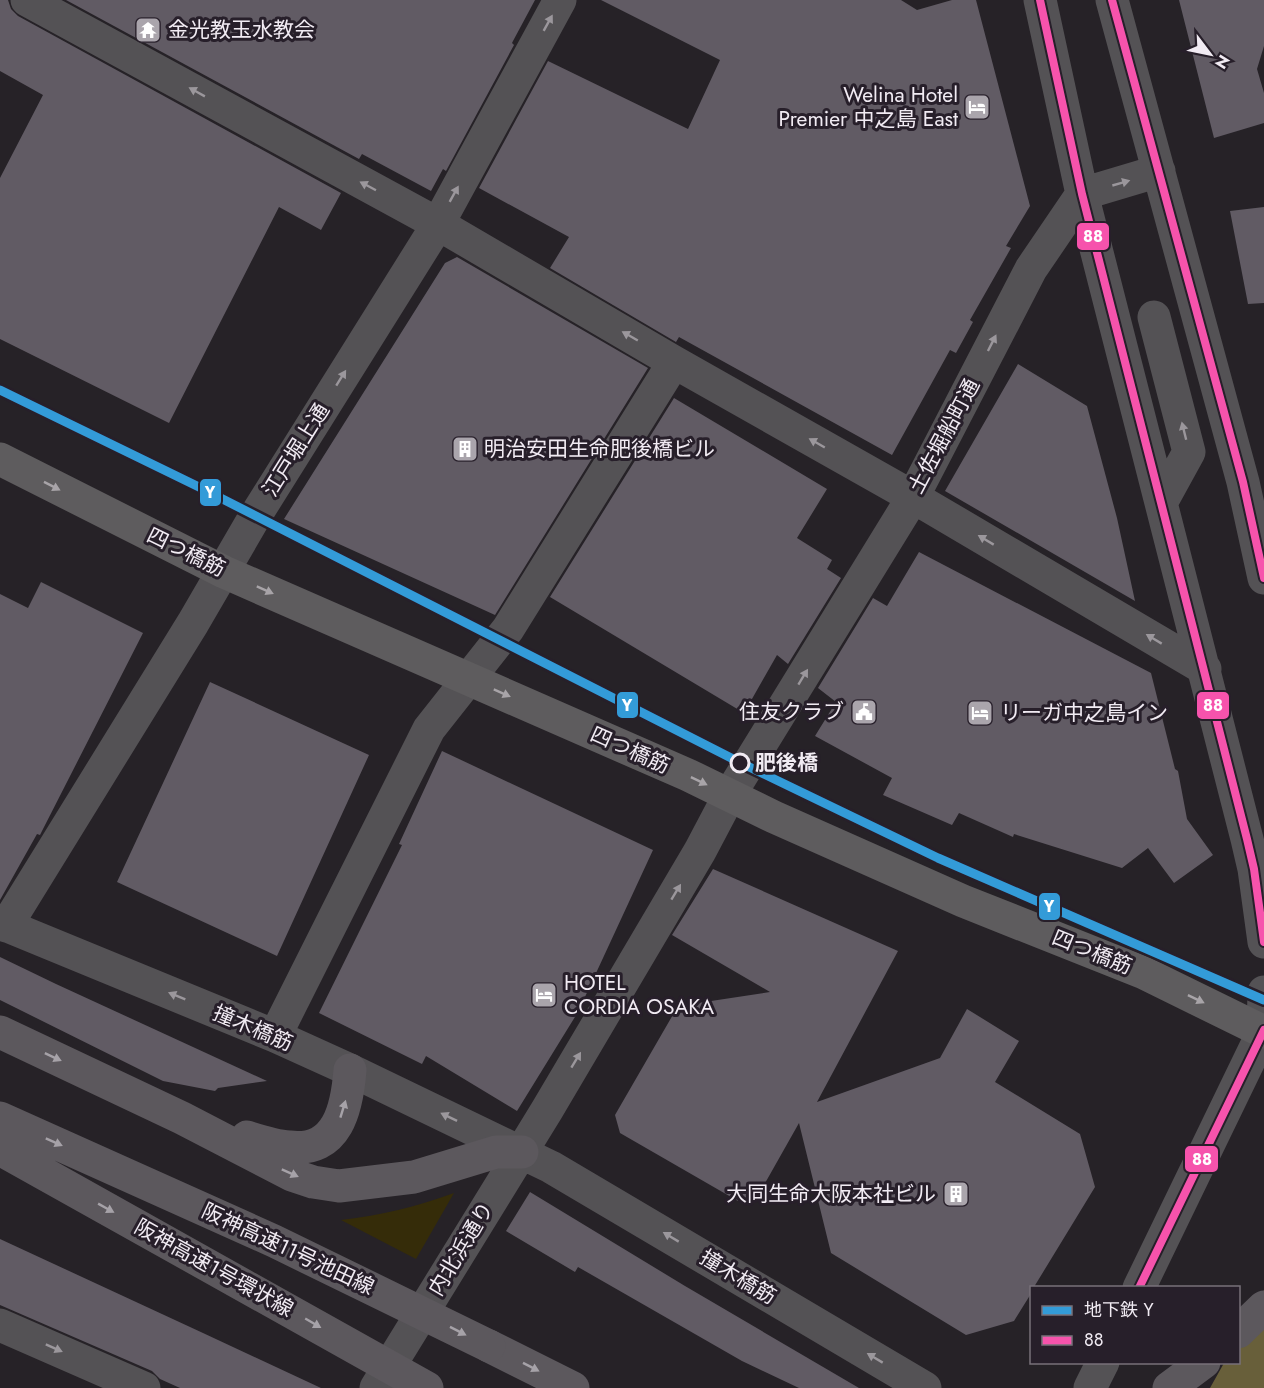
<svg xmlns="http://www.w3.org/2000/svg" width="1264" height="1388" font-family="Jost,'Noto Sans JP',sans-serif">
<rect width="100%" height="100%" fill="#262227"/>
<path fill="#352c09" d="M454 1193 416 1259 341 1220C382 1215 415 1207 454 1193Z"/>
<path fill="#685f3a" d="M1264 1290V1388H1210L1224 1363 1238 1362 1239 1336Z"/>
<path fill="#615b64" d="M0 0H8L11 9 18 16 341 193 321 230 279 207 169 423 0 339V178L43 95 0 71Z
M66 0H535L513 41 512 43 514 45 446 171 443 169 431 191 362 154 359 159Z
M601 0H901L917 10 952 0H976L1030 206 1006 246 1011 248 970 320 973 322 956 353 950 350 892 455 679 337 676 342 550 268 569 237 479 188 548 61 688 129 720 60Z
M1179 0H1264V46L1257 69 1264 93V123L1214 138Z
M1264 207V303L1248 304 1230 211Z
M457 257 648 368 495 615 284 519 445 263Z
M1018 364 1087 406 1117 518 1135 601 945 491Z
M674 398 827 489 797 538 832 560 827 569 841 578 788 664 777 655 744 713 550 597Z
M919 552 1151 673 1175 769 1178 771 1187 819 1213 855 1174 883 1148 848 1122 868 1014 834 1013 837 959 813 952 825 883 795 892 778 815 736 836 702 818 688 873 598 887 606Z
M41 582 143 633 42 831 40 835 37 834 0 900V594L28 608Z
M210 682 369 755 277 956 117 882Z
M442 751 653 850 578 1012 517 1111 426 1056 422 1064 319 1013 402 845 399 844Z
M713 869 898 951 817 1102 940 1058 967 1009 1019 1041 995 1082 1080 1134 1095 1187 1034 1287H1032V1292L1014 1321 966 1335 831 1253 799 1123 755 1201H738L620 1133 615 1115 678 1006 770 992 672 935Z
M0 957 56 984 267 1081 218 1088 215 1091 163 1081 0 1000Z
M530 1192 685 1286 859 1388H799L742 1361 578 1267 575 1272 506 1231Z
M0 1239 203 1333 321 1388H180L160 1379 152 1371 0 1305Z"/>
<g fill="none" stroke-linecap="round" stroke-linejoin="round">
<path stroke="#545255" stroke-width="33" d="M27 0 438 224 674 362 913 497 1205 669
M1040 0 1082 194 1247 839 1254 869 1264 942
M1112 0 1243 482 1264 578
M1154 317 1189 452 1161 503
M0 923 275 1036 350 1070 551 1167 925 1388
M6 926 193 623 254 518 438 224 560 0
M1263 1032 1264 992
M275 1036 429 729 508 629 674 362
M1139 1288 1264 1030
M0 1325 144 1388
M376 1388 547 1110 700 851 729 796 913 497 1031 269 1082 194 1159 171
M1090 1388 1103 1362"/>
<path stroke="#5e5c5e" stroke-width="33" d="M0 459 224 572 688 775 774 817 963 901 1144 973 1264 1032"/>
<path stroke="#5c585d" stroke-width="33" d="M0 1032 182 1118 292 1175 313 1182 339 1186 414 1177 496 1152H522
M247 1137C260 1141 275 1146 289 1147 338 1153 347 1108 350 1070
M1238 1332 1264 1307
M489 1346 573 1388
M1169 1388 1204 1362"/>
<path stroke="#5c585d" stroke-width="33" d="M0 1118 274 1241 489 1346
M0 1149 427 1388"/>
<g stroke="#271f2a" stroke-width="12">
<path id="bus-1" d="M1040 0 1082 194 1247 839 1254 869 1264 942
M1112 0 1243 482 1264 578
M1139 1288 1264 1030"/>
</g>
<use href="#bus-1" stroke="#f653ac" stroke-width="8"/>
<g stroke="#271f2a" stroke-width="14">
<path id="metro-1" d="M0 390 199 487 741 763 938 858 1264 1000"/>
</g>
<use href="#metro-1" stroke="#339bd8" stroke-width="9"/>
</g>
<defs><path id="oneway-solid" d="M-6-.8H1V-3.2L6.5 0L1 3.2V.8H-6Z" transform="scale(1.5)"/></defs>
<g fill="#9b979c">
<use href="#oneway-solid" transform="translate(548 23) rotate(-61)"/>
<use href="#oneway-solid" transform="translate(197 92) rotate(-151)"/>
<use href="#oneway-solid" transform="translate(1121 183) rotate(-16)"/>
<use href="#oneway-solid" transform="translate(368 186) rotate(-152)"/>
<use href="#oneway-solid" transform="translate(454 194) rotate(-61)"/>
<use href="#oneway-solid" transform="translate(630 336) rotate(-150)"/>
<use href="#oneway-solid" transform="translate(992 343) rotate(-63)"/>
<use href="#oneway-solid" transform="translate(341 378) rotate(-58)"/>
<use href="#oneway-solid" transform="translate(1184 431) rotate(-104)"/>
<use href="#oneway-solid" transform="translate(817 443) rotate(-150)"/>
<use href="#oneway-solid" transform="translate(986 540) rotate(-149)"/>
<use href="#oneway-solid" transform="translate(1154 639) rotate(-149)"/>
<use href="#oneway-solid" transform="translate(803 677) rotate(-59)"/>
<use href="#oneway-solid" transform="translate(676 892) rotate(-59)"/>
<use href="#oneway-solid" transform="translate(177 996) rotate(-158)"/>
<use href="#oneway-solid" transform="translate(576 1060) rotate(-59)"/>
<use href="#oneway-solid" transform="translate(449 1117) rotate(-154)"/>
<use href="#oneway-solid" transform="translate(671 1237) rotate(-149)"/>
<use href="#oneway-solid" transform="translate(54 1348) rotate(24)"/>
<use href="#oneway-solid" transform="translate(875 1358) rotate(-149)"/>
</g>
<g fill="#a8a4a8">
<use href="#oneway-solid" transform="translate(52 486) rotate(27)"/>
<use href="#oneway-solid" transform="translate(265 590) rotate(24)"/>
<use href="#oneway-solid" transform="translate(502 693) rotate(24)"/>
<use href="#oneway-solid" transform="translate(699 781) rotate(26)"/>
<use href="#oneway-solid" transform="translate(1196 999) rotate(26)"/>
</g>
<g fill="#a6a2a8">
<use href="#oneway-solid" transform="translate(53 1057) rotate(25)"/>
<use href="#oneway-solid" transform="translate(343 1109) rotate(-73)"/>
<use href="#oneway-solid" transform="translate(54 1142) rotate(24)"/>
<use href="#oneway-solid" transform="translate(290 1173) rotate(24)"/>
<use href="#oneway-solid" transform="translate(106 1208) rotate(29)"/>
<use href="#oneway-solid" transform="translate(313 1323) rotate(30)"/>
<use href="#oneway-solid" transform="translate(458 1331) rotate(27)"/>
<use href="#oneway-solid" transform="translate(531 1367) rotate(27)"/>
</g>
<defs>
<g id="temple-square" transform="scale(1.35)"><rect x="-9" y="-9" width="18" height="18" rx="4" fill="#aaa5ac" stroke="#271f2a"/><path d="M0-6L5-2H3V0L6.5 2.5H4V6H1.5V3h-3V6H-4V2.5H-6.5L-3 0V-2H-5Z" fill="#fff"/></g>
<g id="hotel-square" transform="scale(1.35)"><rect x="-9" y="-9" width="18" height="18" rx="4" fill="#aaa5ac" stroke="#271f2a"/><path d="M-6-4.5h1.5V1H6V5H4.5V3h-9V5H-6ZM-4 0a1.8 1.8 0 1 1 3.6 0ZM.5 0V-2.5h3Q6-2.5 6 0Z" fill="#fff"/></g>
<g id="building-square" transform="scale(1.35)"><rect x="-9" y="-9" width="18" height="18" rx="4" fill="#aaa5ac" stroke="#271f2a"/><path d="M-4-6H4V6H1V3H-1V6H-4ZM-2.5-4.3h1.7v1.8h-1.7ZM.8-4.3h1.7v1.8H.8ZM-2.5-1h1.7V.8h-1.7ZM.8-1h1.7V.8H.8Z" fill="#fff"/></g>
<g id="civic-square" transform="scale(1.35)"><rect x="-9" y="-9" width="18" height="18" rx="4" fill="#aaa5ac" stroke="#271f2a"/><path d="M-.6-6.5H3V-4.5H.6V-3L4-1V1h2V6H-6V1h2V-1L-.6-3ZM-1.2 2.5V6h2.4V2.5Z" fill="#fff"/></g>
</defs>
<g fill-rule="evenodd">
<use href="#temple-square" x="148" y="30"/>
<use href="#hotel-square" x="977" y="107"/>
<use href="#building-square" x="465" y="449"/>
<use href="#civic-square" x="864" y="712"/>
<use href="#hotel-square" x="980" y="713"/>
<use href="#hotel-square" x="544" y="995"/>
<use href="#building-square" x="956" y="1194"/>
</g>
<circle fill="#271f2a" stroke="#f1ebf3" stroke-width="3" cx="740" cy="763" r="9"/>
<g text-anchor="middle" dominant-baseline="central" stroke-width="6" stroke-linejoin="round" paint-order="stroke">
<g font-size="21" fill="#f1ebf3" stroke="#271f2a" text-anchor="start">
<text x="168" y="30">金光教玉水教会</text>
<text x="958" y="95" text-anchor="end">Welina Hotel<tspan x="958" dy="24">Premier 中之島 East</tspan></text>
<text x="484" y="449">明治安田生命肥後橋ビル</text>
<text x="844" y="712" text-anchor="end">住友クラブ</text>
<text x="1000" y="713">リーガ中之島イン</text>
<text x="564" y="983">HOTEL<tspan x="564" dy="24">CORDIA OSAKA</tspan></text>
<text x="936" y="1194" text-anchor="end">大同生命大阪本社ビル</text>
</g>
<g font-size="21" fill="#f1ebf3" stroke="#271f2a">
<text transform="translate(944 436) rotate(-62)">土佐堀船町通</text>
<text transform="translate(296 450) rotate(-58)">江戸堀上通</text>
<text transform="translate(186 552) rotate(26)">四つ橋筋</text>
<text transform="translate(630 750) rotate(24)">四つ橋筋</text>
<text transform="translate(1092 952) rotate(22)">四つ橋筋</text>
<text transform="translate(253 1028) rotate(23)">撞木橋筋</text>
<text transform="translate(288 1249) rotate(25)">阪神高速11号池田線</text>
<text transform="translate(461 1249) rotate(-59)">内北浜通り</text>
<text transform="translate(214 1268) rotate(29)">阪神高速1号環状線</text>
<text transform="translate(738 1277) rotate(31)">撞木橋筋</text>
</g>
<g font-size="21" font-weight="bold" fill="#f1ebf3" stroke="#271f2a" text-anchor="start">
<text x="755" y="763">肥後橋</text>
</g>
</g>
<g stroke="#271f2a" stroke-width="2">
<rect x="1076" y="222" width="34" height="29" rx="6" fill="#f653ac"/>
<rect x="199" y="478" width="23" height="29" rx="6" fill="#339bd8"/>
<rect x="616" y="691" width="23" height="28" rx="6" fill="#339bd8"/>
<rect x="1196" y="691" width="34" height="29" rx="6" fill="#f653ac"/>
<rect x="1038" y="892" width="23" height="29" rx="6" fill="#339bd8"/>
<rect x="1184" y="1145" width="35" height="28" rx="6" fill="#f653ac"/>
</g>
<g font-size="16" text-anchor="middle" font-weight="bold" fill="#fff">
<text x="1093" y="242">88</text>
<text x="210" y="498">Y</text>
<text x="627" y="711">Y</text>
<text x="1213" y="711">88</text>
<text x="1049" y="912">Y</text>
<text x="1202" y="1165">88</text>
</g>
<rect x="1030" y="1286" width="210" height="78" fill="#271f2a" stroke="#78717a" stroke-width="1.5"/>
<rect x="1042" y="1306" width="30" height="9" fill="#339bd8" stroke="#78717a" stroke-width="1.5"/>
<text x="1084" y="1316" font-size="18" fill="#f1ebf3">地下鉄 Y</text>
<rect x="1042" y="1336" width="30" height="9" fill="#f653ac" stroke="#78717a" stroke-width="1.5"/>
<text x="1084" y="1346" font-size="18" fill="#f1ebf3">88</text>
<g transform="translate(1210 54) rotate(122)" stroke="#271f2a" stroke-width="4.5" paint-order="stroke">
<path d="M0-4.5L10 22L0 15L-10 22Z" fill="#f1ebf3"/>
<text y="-9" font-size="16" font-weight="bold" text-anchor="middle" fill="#f1ebf3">N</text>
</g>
</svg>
